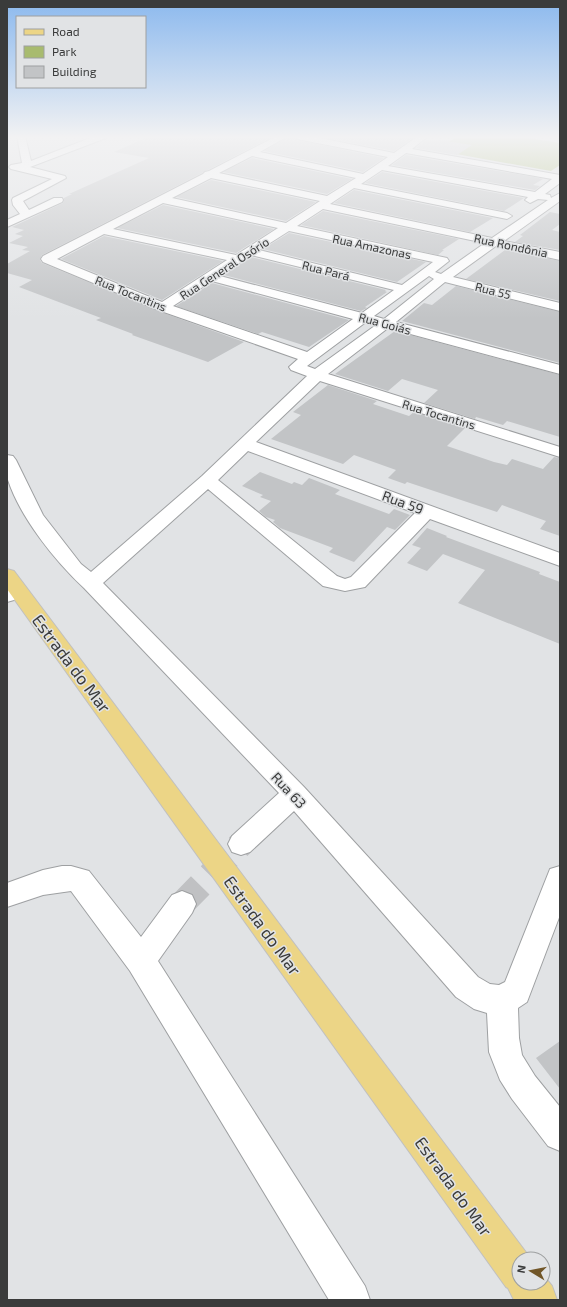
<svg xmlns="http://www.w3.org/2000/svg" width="567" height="1307" font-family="'Exo 2',sans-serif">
<rect width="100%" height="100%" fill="#e1e3e5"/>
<path fill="#a8bb6f" d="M459 136H516L560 143V165L551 171 434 150Z"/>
<path fill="#c2c4c6" d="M150 136H274L42 255 40 260 42 263 158 311 244 342 208 362 132 335 133 334 96 320 101 318 19 287 32 280 7 273V264L30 251 22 250 28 247 9 243 23 236 15 234 24 230 12 227 63 203 64 198 72 194H69L149 158 114 152Z
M289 136 297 140 384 158 363 172 264 151Z
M317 136H401L413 138 394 151Z
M426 140 437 141 439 140 472 145 457 155 416 148Z
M406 155 534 177 543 179 533 185 540 186 535 190 392 165Z
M252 158 352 179 327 194 223 172Z
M382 172 524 198 504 211 365 183Z
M211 180 316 202 286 221 176 197Z
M354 190 493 218 470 232 334 203Z
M163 205 274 229 236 253 117 228Z
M323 211 459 239 442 250H444L438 255 301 225Z
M550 212 560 214V224L552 230 560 232V250L515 242 523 236 520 235Z
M289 233 426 262 397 282 263 249Z
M104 236 223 261 162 300 61 259Z
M505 250 560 261V301L466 279Z
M251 257 386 290 385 291 387 292 365 307 367 308 361 311 224 275Z
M212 283 349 320 309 347 262 332 258 334 176 306Z
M456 286 560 312V363L402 321 424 303 432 305Z
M395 331 560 375V437L507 421 503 425 476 417 475 419 424 403 438 390 402 379 388 391 335 374Z
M328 385 377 401 373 404 409 416 414 412 465 428 447 446 494 462 507 465 512 459 543 469 554 457 560 458V536L540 529 546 521 502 505 497 512 407 482 405 484 388 478 396 470 354 455 343 464 271 439 301 415 293 412Z
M260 472 292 484 294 482 302 485 309 478 340 490 335 494 389 514 394 509 410 515 395 530 387 527 354 562 329 552 333 548 280 528 273 522 275 520 266 517 259 511 271 501 260 497 263 495 242 486Z
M427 528 447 536 446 537 540 572 539 574 560 582V644L458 603 485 570 443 554 427 571 407 563 421 548 412 545Z
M560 1041V1089L536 1058Z"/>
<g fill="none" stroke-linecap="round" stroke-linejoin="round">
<path stroke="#c0c1c3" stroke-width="26" stroke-dasharray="26 14" stroke-linecap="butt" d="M182 904 241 844"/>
<g stroke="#9ea0a2" stroke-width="2">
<path id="minor" d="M17 136H25L31 161 95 136H107L106 138 30 167 65 176 66 178 23 201 29 210 54 198H62L63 200 62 202 7 227V220L20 214 13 205 12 200 13 198 52 179 11 169 9 167 11 165 22 163Z
M277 136H288L260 152 363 174 388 157 297 139 293 136H310L394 153 418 136H428L412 149 560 175V183L545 194 550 195 551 198 560 193V201L504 241 560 252V260L496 246 453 277 560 303V311L445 282 396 322 560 365V374L388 328 328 374 560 447V457L320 381 256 442 560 553V566L430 519 365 587 345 591 323 586 208 489 103 583 304 787 478 977 490 984 499 985 505 982 550 869 560 866V915L527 1002 518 1008 519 1038 522 1055 535 1076 560 1107V1151L548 1146 512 1099 500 1080 489 1052 487 1013 474 1009 456 997 294 811 250 852 241 855 232 852 228 844 232 836 279 793 84 588C55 561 20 517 8 480 5 473 7 462 7 455L13 456 16 460 43 515 81 564 91 572 202 476 307 376 291 370 289 367 298 359 158 310 43 262 41 259 43 256 203 174 205 172 209 171ZM406 153 552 179 535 192 388 166ZM252 156 356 178 327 196 219 173ZM382 170 528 197 525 200 530 203 538 199 548 200 492 238 330 204 354 188 507 219 512 216 507 213 361 184ZM211 178 320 201 286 223 172 198ZM163 203 278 228 236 255 113 229ZM323 209 485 243 441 274 435 272 449 261 447 258 297 226ZM289 231 433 262 402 285 259 250ZM104 234 227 260 162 302 57 259ZM251 255 394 290 362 313 220 276ZM429 276 434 279 384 319 374 316ZM212 281 353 319 307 352 173 306ZM366 322 376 325 315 369 307 366ZM248 451 415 513 351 577 345 579 337 576 218 480Z
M15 581 22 583 25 588 14 600 7 602V584Z
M62 866H71L89 871 141 937 172 895 182 891 192 895 196 904 192 913 158 961 365 1286 370 1300H329L130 971 71 891 43 895 7 907V883L43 870Z"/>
</g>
<g stroke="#c0c0c0" stroke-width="2">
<path id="primary" d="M7 569 14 571 531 1259H519V1283H543V1275L552 1286 557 1300H514L508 1288 506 1287 7 589Z"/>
</g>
<use href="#minor" fill="#fff" fill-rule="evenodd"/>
<use href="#primary" fill="#ecd586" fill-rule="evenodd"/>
</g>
<linearGradient id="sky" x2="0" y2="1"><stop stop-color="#8cb9ee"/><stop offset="0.43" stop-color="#f2f2f3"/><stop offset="1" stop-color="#f2f2f3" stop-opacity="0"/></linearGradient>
<rect width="567" height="319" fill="url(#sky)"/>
<g text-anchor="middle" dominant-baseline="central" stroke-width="3" stroke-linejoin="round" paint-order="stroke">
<g font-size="12" fill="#3a3b3b" stroke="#e1e3e5">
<text transform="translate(511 245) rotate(12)">Rua Rondônia</text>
<text transform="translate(372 246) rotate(12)">Rua Amazonas</text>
<text transform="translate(224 268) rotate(-33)">Rua General Osório</text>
<text transform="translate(326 270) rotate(14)">Rua Pará</text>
<text transform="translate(493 290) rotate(14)">Rua 55</text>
<text transform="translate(131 293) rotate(22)">Rua Tocantins</text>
<text transform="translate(385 323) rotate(15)">Rua Goiás</text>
<text transform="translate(439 414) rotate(17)">Rua Tocantins</text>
</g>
<g font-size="14" fill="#3a3b3b" stroke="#e1e3e5">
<text transform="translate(403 502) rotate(20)">Rua 59</text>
<text transform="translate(289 790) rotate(47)">Rua 63</text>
</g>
<g font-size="17" fill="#3a3b3b" stroke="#e1e3e5">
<text transform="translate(72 663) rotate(53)">Estrada do Mar</text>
<text transform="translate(263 925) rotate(54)">Estrada do Mar</text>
<text transform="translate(454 1186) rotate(54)">Estrada do Mar</text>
</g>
</g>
<rect width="567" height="1307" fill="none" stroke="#3a3b3b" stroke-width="16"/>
<rect x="16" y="16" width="130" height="72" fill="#e1e3e5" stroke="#9ea0a1"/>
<rect x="24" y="29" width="20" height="6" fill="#ecd586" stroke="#9ea0a1"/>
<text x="52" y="36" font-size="12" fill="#3a3b3b">Road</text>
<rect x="24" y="46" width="20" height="12" fill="#a8bb6f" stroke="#9ea0a1"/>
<text x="52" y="56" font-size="12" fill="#3a3b3b">Park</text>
<rect x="24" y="66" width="20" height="12" fill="#c2c4c6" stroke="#9ea0a1"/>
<text x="52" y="76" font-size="12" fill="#3a3b3b">Building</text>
<g transform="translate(531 1271) rotate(280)"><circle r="19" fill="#e1e3e5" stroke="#9ea0a1"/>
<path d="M0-3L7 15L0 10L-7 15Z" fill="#715628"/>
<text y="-6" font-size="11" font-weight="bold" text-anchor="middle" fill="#3a3b3b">N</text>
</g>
</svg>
